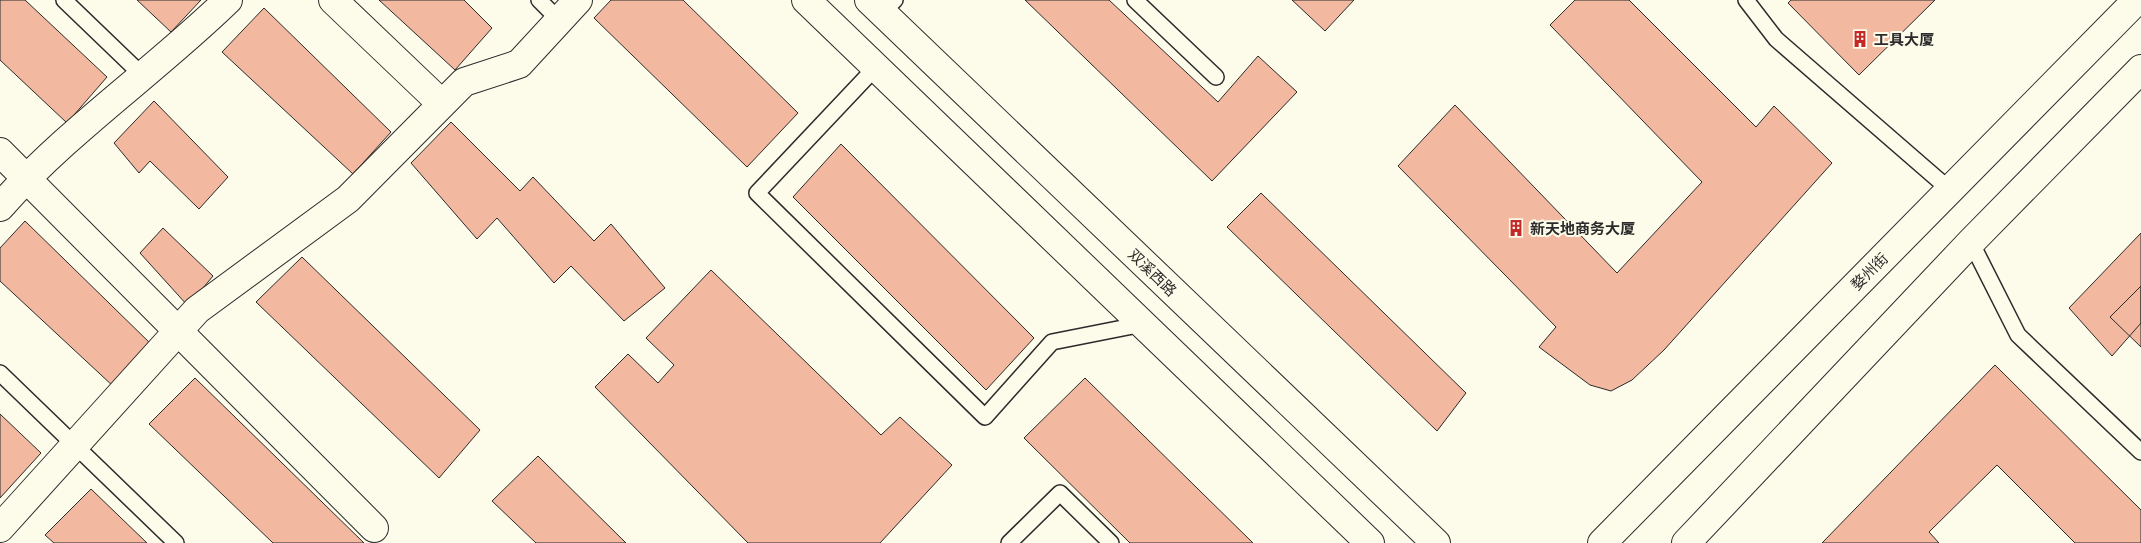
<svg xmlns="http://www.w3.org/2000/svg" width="2141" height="543" font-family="'Exo 2','Noto Sans SC',sans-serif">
<rect width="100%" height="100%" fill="#fdfbea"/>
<path fill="#f2b8a0" stroke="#2b2b2b" d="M0 0H25L107 77 67 123 0 60Z
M137 0H201L171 32Z
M379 0H464L492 28 455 70Z
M611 0H683L798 113 747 167 594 18Z
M1025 0H1109L1218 102 1258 56 1297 92 1212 181Z
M1292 0H1354L1325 31Z
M1575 0H1629L1756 127 1774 106 1832 163 1664 350 1632 380 1611 391 1590 385 1539 347 1556 327 1398 166 1455 105 1617 273 1702 182 1550 25Z
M1791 0H1935L1859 75 1788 3Z
M264 8 391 132 353 174 222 52Z
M154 101 228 177 199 209 150 161 139 173 114 143Z
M451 122 520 191 533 177 594 241 611 224 665 288 624 321 571 266 554 283 497 218 477 239 411 163Z
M841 144 1034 338 986 390 793 197Z
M1261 193 1466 393 1437 431 1227 227Z
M25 221 152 345 114 387 0 281V248Z
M163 228 213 276 188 306 140 253Z
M2141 233V323L2112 356 2069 308Z
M302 257 480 430 439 478 256 302Z
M711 270 881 435 900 417 952 465 880 543H748L595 387 628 354 658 383 674 365 646 338Z
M2141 286V347L2110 317Z
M1995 365 2141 510V543H2075L1997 465 1929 532 1939 543H1822Z
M195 378 364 543H273L149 424Z
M1085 378 1253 543H1130L1024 438Z
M0 414 41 453 0 498Z
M538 456 626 543H536L492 501Z
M91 489 147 543H54L45 535Z"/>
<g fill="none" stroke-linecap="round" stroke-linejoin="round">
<g stroke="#2b2b2b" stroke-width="18">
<path id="service" d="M64 0 143 76
M539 0 559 20
M1135 0 1216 77
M1746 0 1776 39 1950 190
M882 13 895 0
M876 67 757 193 985 417 1052 342 1143 324
M1971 242 2018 335 2141 452
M0 373 176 543
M1009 543 1060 493 1111 543"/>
</g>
<g stroke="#2b2b2b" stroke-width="30">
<path id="minor" d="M333 0 442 104
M0 152 374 528
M0 207C68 130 155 71 228 0
M0 528 197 310 348 199 464 82 519 64 578 0"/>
</g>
<g stroke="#2b2b2b" stroke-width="30">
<path id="secondary" d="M806 0 1370 543
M869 0 1436 543
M1602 543 2137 0
M1686 543 1971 242 2141 69"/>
</g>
<use href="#service" stroke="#fdfbea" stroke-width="15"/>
<use href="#minor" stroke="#fdfbea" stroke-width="28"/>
<use href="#secondary" stroke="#fdfbea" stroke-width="28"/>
</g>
<defs>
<g id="building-bare" transform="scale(1.35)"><path d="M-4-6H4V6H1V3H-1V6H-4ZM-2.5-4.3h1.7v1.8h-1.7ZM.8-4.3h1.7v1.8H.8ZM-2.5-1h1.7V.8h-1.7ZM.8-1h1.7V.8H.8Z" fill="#c62828" stroke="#fdfbea" stroke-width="2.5" paint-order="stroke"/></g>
</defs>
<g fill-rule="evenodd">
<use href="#building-bare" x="1860" y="39"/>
<use href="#building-bare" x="1516" y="228"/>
</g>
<g text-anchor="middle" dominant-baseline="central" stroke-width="4" stroke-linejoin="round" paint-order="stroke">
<g font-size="15" font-weight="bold" fill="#2b2b2b" stroke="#fdfbea" text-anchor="start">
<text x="1874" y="39">工具大厦</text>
<text x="1530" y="228">新天地商务大厦</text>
</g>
<g font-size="15" fill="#2b2b2b" stroke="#fdfbea">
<text transform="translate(1869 271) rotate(-45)">婺州街</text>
<text transform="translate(1153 272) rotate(44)">双溪西路</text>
</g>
</g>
</svg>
